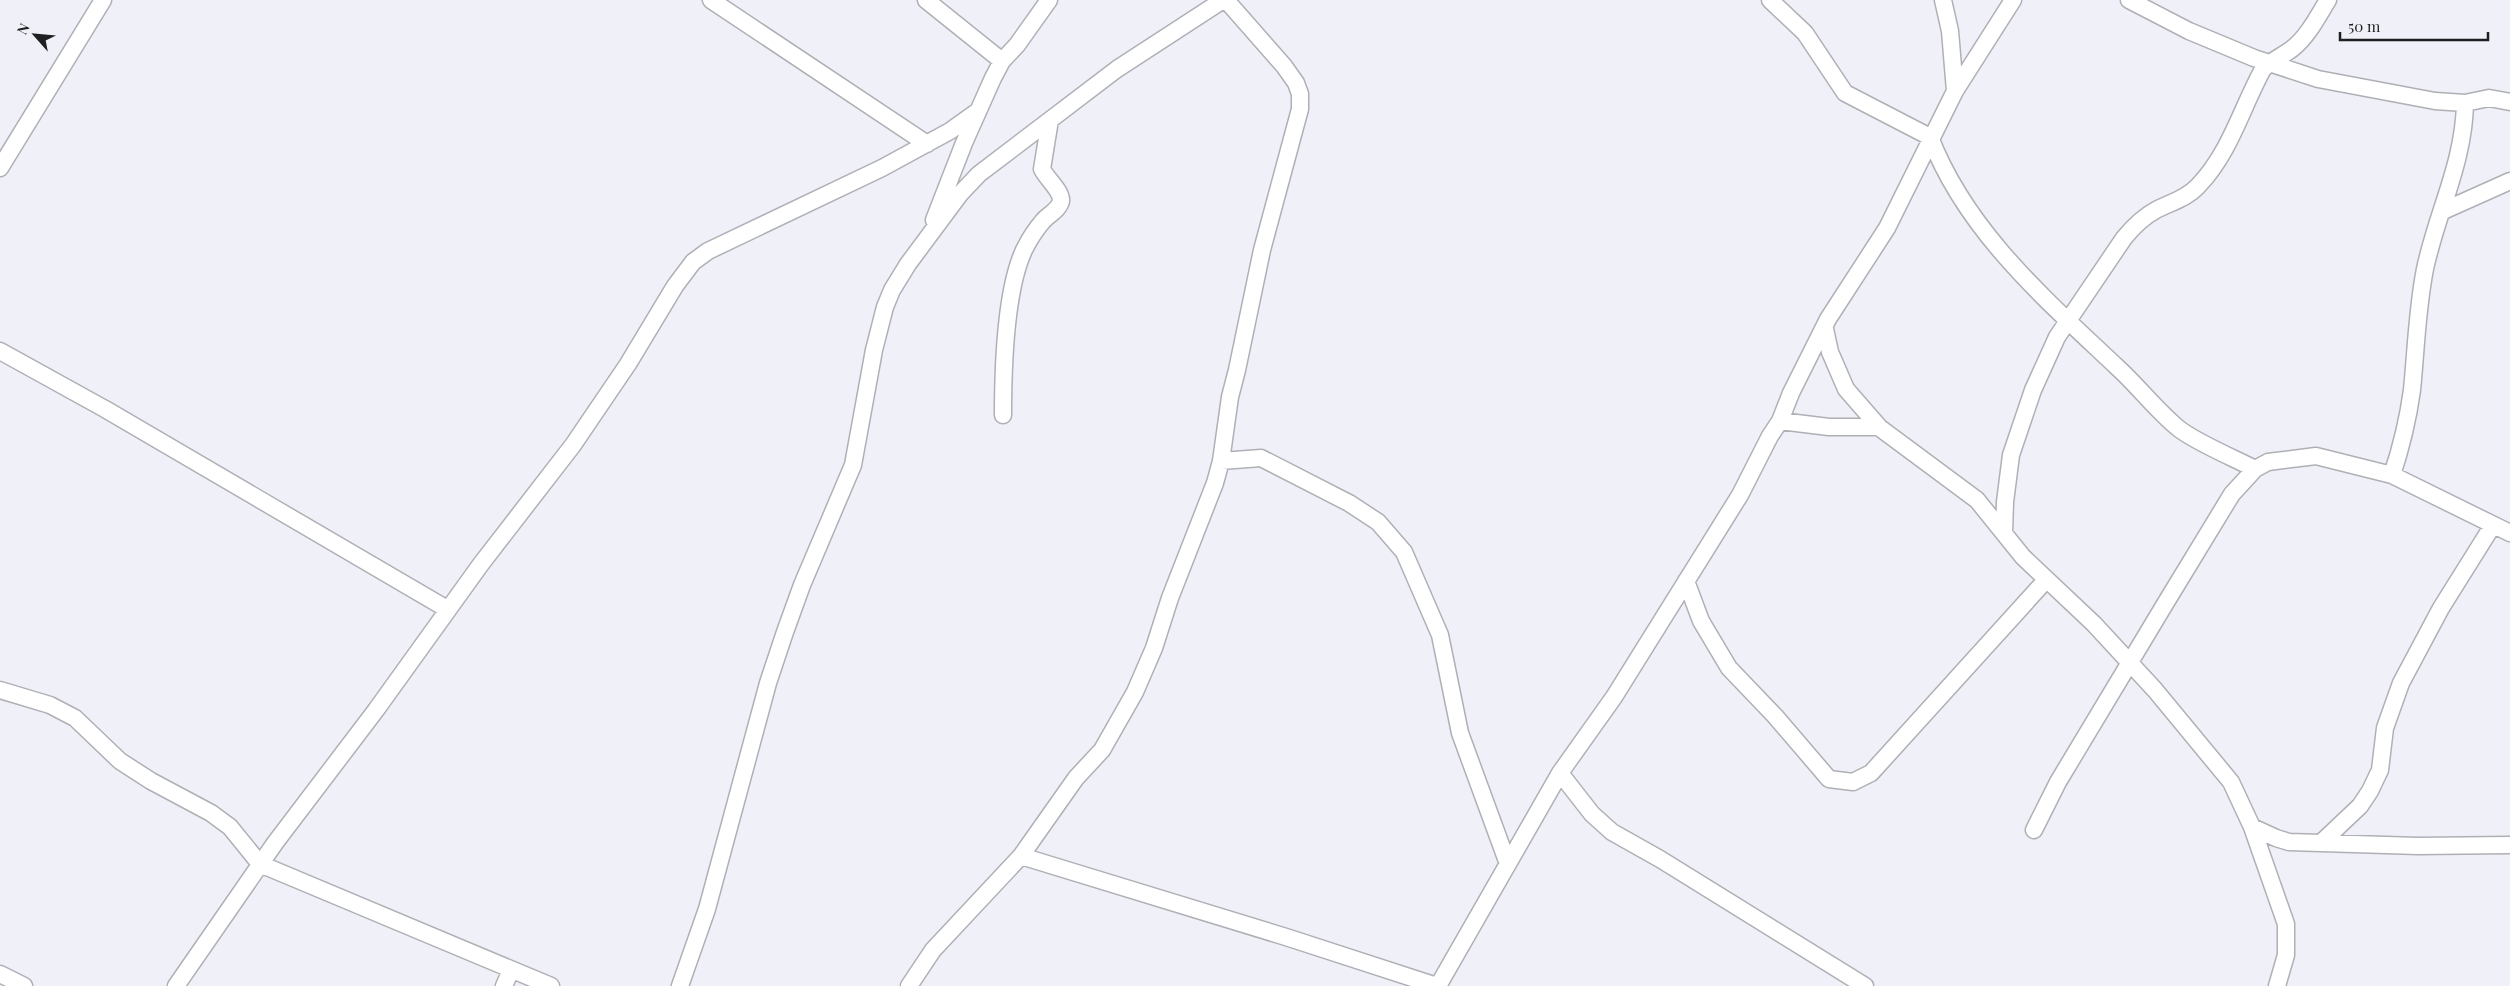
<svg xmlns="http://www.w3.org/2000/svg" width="2510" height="986" font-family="'Playfair Display',serif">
<rect width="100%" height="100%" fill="#f0f1f8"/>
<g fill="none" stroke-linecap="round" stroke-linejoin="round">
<g stroke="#afb0b6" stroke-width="19">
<path id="minor" d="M711 0 927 144
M926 0 1002 61
M1770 0 1805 33 1845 93 1930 137C1966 231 2045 299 2117 367 2138 386 2156 410 2178 428 2195 442 2234 458 2255 469
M1943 0 1950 31 1955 91
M2129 0 2189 31 2254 58 2318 79 2435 101 2465 103 2489 98 2510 102
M0 168 103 0
M2443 211 2510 181
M934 220 964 143 993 78 1002 61 1017 45 1049 0
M1825 329 1830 352 1846 389 1880 428 1977 500 2023 557 2094 624 2155 690 2231 782 2252 827 2286 924V955L2277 986
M0 351 105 409 447 609
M1003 415C1003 369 1005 291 1024 250 1029 240 1036 229 1043 221 1048 215 1059 210 1061 201 1062 191 1046 178 1042 169L1050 120
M1780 421 1829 427H1879
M1221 461 1261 458 1349 503 1378 522 1404 552 1440 635 1460 733 1508 864
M2392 475C2401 448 2408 419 2412 390 2416 350 2417 309 2425 269 2437 212 2464 163 2465 103
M2004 533 2005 502 2011 455 2033 390 2057 337 2124 238C2133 227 2143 217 2156 210 2171 202 2186 199 2198 186 2230 153 2242 107 2263 69 2272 60 2283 56 2293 48 2308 36 2318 16 2328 0
M1686 581 1701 621 1729 668 1775 716 1829 779 1853 782 1871 773 2046 580
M0 690 50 705 75 718 120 761 151 781 211 813 230 827 260 864 551 986
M1560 773 1592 814 1612 832 1660 859 1865 986
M2252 827 2276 838 2289 842 2418 846 2510 845
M2034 830 2058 782 2165 604 2232 494 2255 469 2268 462 2316 456 2392 475 2510 533
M2323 841 2360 806 2370 791 2380 770 2385 728 2401 683 2441 608 2493 525
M1021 856 1286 937 1437 986
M0 974 24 986
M176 986 275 843 376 710 481 564 573 445 628 364 675 286 693 262 708 251 882 168 950 131 978 111
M504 986 511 970
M680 986 707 909 768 683 785 632 802 585 853 465 874 350 885 307 892 290 908 264 960 194 979 174 1117 69 1223 0
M909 986 933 950 1021 856 1076 778 1102 750 1135 692 1154 648 1170 598 1215 483 1221 461 1230 397 1237 370 1262 250 1300 109V94L1296 83 1284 66 1226 0
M1438 986 1560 773 1614 697 1740 495 1770 436 1780 421 1791 393 1828 319 1887 228 1955 91 2013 0"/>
</g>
<use href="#minor" stroke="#fff" stroke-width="16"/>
</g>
<g transform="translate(35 35) rotate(297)" stroke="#f0f1f8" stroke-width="4" paint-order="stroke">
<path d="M0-4L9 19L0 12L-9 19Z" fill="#1e1f21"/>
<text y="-8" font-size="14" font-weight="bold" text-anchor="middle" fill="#1e1f21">N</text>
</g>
<path d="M2340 32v8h148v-8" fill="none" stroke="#1e1f21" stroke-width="2.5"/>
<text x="2348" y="32" font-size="15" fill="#1e1f21" stroke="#f0f1f8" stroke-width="4" paint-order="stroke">50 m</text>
</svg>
